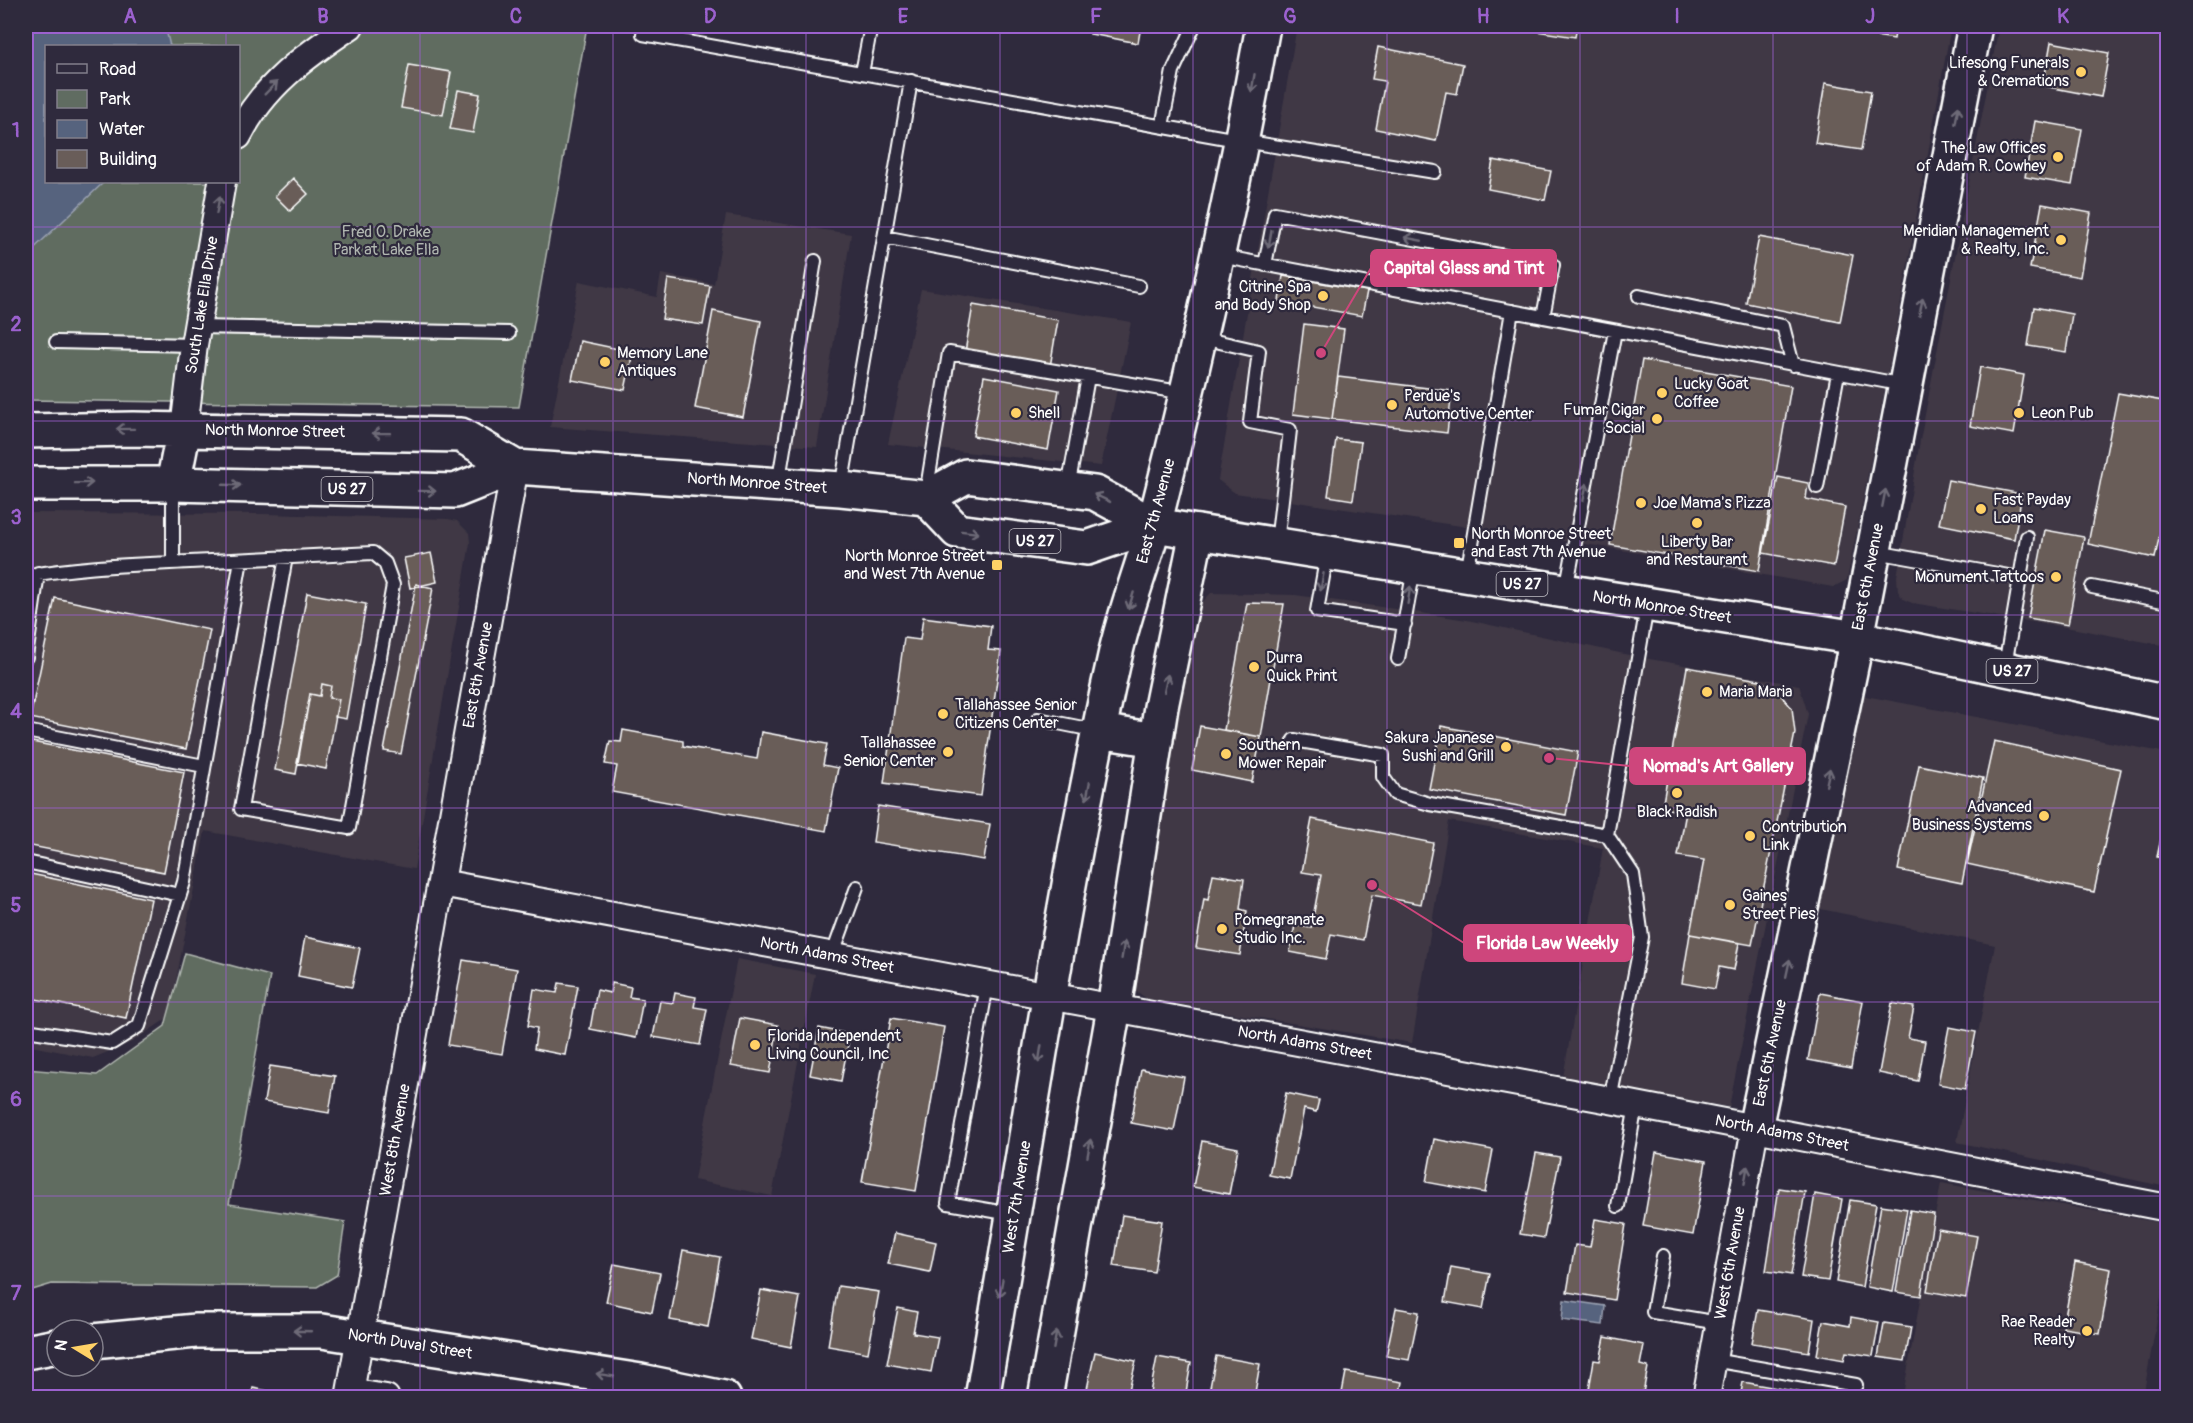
<svg xmlns="http://www.w3.org/2000/svg" width="2193" height="1423" font-family="Pangolin,sans-serif">
<rect width="100%" height="100%" fill="#2f2a3d"/>
<filter id="ink" filterUnits="userSpaceOnUse"><feTurbulence type="fractalNoise" baseFrequency=".0167" numOctaves="2"/><feDisplacementMap in="SourceGraphic" scale="12" xChannelSelector="R" yChannelSelector="G"/><feConvolveMatrix kernelMatrix="1 2 1 2 8 2 1 2 1" color-interpolation-filters="sRGB"/></filter>
<g filter="url(#ink)">
<path fill="#403945" d="M1297 26H1951L1888 374 1847 580 1833 587 1598 546 1235 493 1218 480Z
M1999 26H2167V646L2071 628 1912 603 1903 599 1898 591 1897 577 1920 441Z
M726 215 851 234 817 447 550 427 579 281 657 297 661 274 714 284Z
M921 289 1131 322 1101 466 888 444Z
M26 513 264 514 448 519 457 521 469 533 470 543 414 869 205 831 169 1017 132 1042 93 1058 26 1045Z
M1211 593 1295 595 1388 608 1467 620 1638 657 1799 685 1808 714 1729 1107 1563 1078 1603 848 1449 821 1412 1043 1147 999 1135 990 1132 976 1165 769 1196 609Z
M1860 695 2167 753V1187L1957 1142 1995 945 1816 908Z
M737 959 815 974 772 1196 694 1180Z
M1941 1183 2167 1224V1264L2143 1397 1945 1398 1904 1390Z"/>
<path fill="#606c61" stroke="#b0b6b0" stroke-width="1.5" fill-rule="evenodd" d="M26 26H587L519 407 26 400ZM46 46H238V182H46Z
M185 953 270 976 229 1204 345 1222 337 1275 317 1287 52 1284 26 1292V1069L97 1075 165 1026Z"/>
<path fill="#56637e" stroke="#9aa1b2" stroke-width="1.5" d="M26 26H165L170 46H46V182H104L26 256Z
M1564 1300 1605 1306 1603 1325 1562 1320Z"/>
<path fill="#695d59" stroke="#fff" stroke-width="1.5" d="M1077 26H1141L1138 43 1090 34 1092 28Z
M1530 26H1577L1575 37 1529 30Z
M1843 26H1896L1894 39 1842 31Z
M2051 42 2109 53 2101 97 2043 86Z
M1378 47 1463 64 1457 94 1446 92 1436 141 1376 129 1385 81 1372 79Z
M409 65 451 72 443 115 401 108Z
M1825 83 1871 91 1861 150 1815 143Z
M458 90 480 94 473 133 450 129Z
M2035 121 2082 129 2072 185 2025 177Z
M1493 160 1551 171 1545 200 1488 189Z
M293 178 308 194 290 211 275 196Z
M2042 204 2091 213 2080 277 2030 268Z
M1759 237 1853 255 1840 322 1746 303Z
M1283 276 1367 291 1362 316 1279 301Z
M668 279 710 286 703 325 662 319Z
M973 305 1058 320 1050 367 965 352Z
M2034 307 2072 314 2066 352 2028 346Z
M713 311 761 321 743 417 695 408Z
M1304 324 1344 329 1332 419 1293 414Z
M580 341 633 352 625 390 572 380Z
M1642 360 1791 386 1759 571 1610 545Z
M1980 367 2024 375 2014 434 1970 426Z
M984 376 1059 390 1048 450 973 436Z
M1338 377 1452 391 1447 433 1332 419Z
M2118 393 2168 402V491L2155 558 2088 544Z
M1336 439 1361 442 1353 500 1328 496Z
M1778 477 1808 483 1806 499 1845 507 1834 566 1763 553Z
M1948 480 2022 494 2014 539 1939 524Z
M2045 530 2084 537 2068 625 2028 618Z
M431 553 437 582 410 588 404 558Z
M416 584 433 588 401 754 384 751Z
M307 593 366 604 346 719 335 717 339 699 329 698 331 686 322 684 320 696 310 694 296 774 275 770Z
M55 598 210 630 186 749 30 718Z
M1247 603 1284 604 1261 737 1224 730Z
M923 617 991 626 988 650 1001 651 981 796 884 783 904 638 920 640Z
M1687 667 1759 680 1777 691 1792 708 1795 733 1752 945 1690 934 1704 860 1678 856 1686 812 1662 808Z
M322 684 331 686 329 698 339 699 326 769 297 763 310 694 320 696Z
M1200 726 1261 737 1252 782 1192 770Z
M1441 726 1578 752 1566 815 1429 789Z
M623 730 683 741V746L757 759 761 732 827 744 823 765 838 768 826 831 612 792 617 766 605 764 610 741 621 742Z
M1994 741 2121 769 2094 892 1967 864Z
M32 742 184 772 164 872 26 845V773Z
M1919 765 1983 778 1962 883 1898 870Z
M878 806 990 824 984 860 873 842Z
M2168 807V859L2157 857Z
M1312 819 1433 843 1421 904 1372 895 1363 940 1331 934 1326 959 1290 952 1295 925 1311 928 1321 875 1302 872Z
M26 873 151 899 126 1018 26 997Z
M1213 874 1244 879 1240 909 1247 911 1240 955 1196 948 1204 899 1208 900Z
M1690 934 1739 943 1734 970 1719 967 1715 989 1682 983Z
M305 937 360 948 352 987 298 976Z
M463 960 517 969 502 1054 448 1045Z
M559 983 578 986 565 1055 534 1049 537 1028 528 1026 534 989 557 993Z
M612 983 631 987 629 997 643 999 636 1038 590 1029 597 990 610 993Z
M675 993 696 997 694 1007 707 1009 700 1045 653 1037 660 1001 673 1003Z
M1820 993 1863 1001 1851 1068 1808 1060Z
M1892 1003 1914 1007 1908 1038 1925 1041 1918 1081 1879 1073Z
M740 1018 778 1025 770 1073 731 1066Z
M891 1018 944 1027 916 1191 862 1182Z
M1949 1027 1976 1032 1965 1089 1938 1084Z
M819 1028 850 1034 841 1081 810 1075Z
M270 1066 335 1076 329 1113 264 1102Z
M1141 1069 1184 1077 1174 1131 1131 1123Z
M1286 1093 1319 1100 1316 1112 1304 1109 1290 1179 1269 1175Z
M1434 1139 1493 1150 1485 1193 1426 1182Z
M1202 1141 1238 1148 1229 1194 1193 1187Z
M1656 1152 1706 1161 1693 1235 1643 1226Z
M1536 1153 1560 1157 1544 1238 1520 1234Z
M1779 1188 1805 1192 1791 1275 1766 1271Z
M1815 1194 1842 1199 1828 1281 1801 1277Z
M1850 1200 1876 1204 1862 1287 1836 1282Z
M1881 1205 1907 1209 1893 1292 1867 1287Z
M1910 1210 1934 1214 1921 1296 1896 1292Z
M1122 1215 1162 1221 1154 1272 1114 1266Z
M1595 1219 1626 1224 1614 1300 1567 1292 1575 1245 1590 1247Z
M1938 1229 1977 1236 1966 1298 1927 1291Z
M895 1233 936 1242 930 1272 888 1264Z
M683 1250 720 1257 708 1327 670 1320Z
M2075 1262 2111 1269 2100 1334 2063 1328Z
M614 1264 660 1273 652 1312 606 1302Z
M1451 1267 1490 1274 1483 1309 1445 1302Z
M838 1286 879 1292 868 1353 828 1346Z
M761 1290 800 1297 791 1347 751 1339Z
M898 1308 917 1312 913 1333 938 1337 931 1372 887 1364Z
M1396 1308 1419 1312 1409 1360 1386 1356Z
M1758 1310 1814 1319 1809 1352 1752 1343Z
M1851 1317 1879 1322 1873 1356 1846 1352 1844 1360 1817 1355 1823 1321 1850 1326Z
M1884 1323 1911 1327 1905 1361 1878 1357Z
M1605 1337 1644 1345 1640 1365 1648 1367 1642 1398H1594L1588 1395 1594 1360 1600 1361Z
M1095 1352 1136 1361 1127 1398H1085Z
M1216 1356 1260 1364 1254 1398H1208Z
M1157 1357 1191 1363 1185 1398H1149Z
M1346 1372 1402 1382 1399 1398H1341Z
M1743 1382 1799 1392 1798 1398H1740Z
M253 1388 284 1394 283 1398H251Z
M1420 1391 1445 1395 1444 1398H1419Z"/>
<g fill="none" stroke-linecap="round" stroke-linejoin="round">
<g stroke="#fff" stroke-width="16">
<path id="lane" d="M645 26 643 34 1243 141 1435 172
M862 73 871 26
M1162 126 1173 71 1194 26
M884 237 1139 286
M1220 256 1904 385
M1265 265 1275 213 1553 265 1543 317
M1639 296 1783 326 1793 365
M197 327 509 333
M1202 338 1259 351 1250 422 1290 430 1277 543
M56 342 194 345
M778 485 815 261
M1817 487 1838 373
M841 488 911 81
M1068 488 1088 377
M926 494 949 353 1185 393
M1876 552 2020 578
M1327 554 1317 611 1405 624
M173 563V486
M1467 574 1512 311
M26 576C80 566 134 565 190 562 251 559 312 556 373 553L385 563 393 585 349 828 241 809 286 557
M2092 587 2168 602
M1566 590 1615 331
M26 657 38 573
M1398 659 1414 568
M2005 666 2027 537
M1038 719 1098 731
M26 731 204 766
M1294 740 1383 755V777L1395 794 1430 804 1607 835 1647 607
M1607 835 1633 874 1642 937 1610 1100
M26 862 180 895
M832 956 857 887
M987 985 948 1203 1011 1214
M26 1030 112 1043 139 1026 184 882 241 560
M1618 1206 1636 1105
M1663 1256 1653 1312 1719 1323
M1713 1360 1856 1385"/>
</g>
<g stroke="#fff" stroke-width="30">
<path id="street" d="M238 136C263 86 305 56 350 26
M184 429 194 345 222 182
M441 883 1610 1100 2168 1208
M350 1392 386 1398
M349 1398 515 467
M1706 1398 1755 1128"/>
</g>
<g stroke="#fff" stroke-width="38">
<path id="secondary" d="M1099 731 1156 740
M1755 1128 1857 638 1975 26
M93 1341 196 1331H322L641 1381 724 1398
M26 1352 57 1346
M982 1398C1026 1150 1060 901 1115 656 1125 610 1143 566 1155 521 1197 357 1233 192 1263 26
M1045 1398 1114 1008 1161 707 1197 532"/>
</g>
<g stroke="#fff" stroke-width="38">
<path id="primary" d="M26 431 133 429 461 435 515 467
M26 484H173L455 491 515 467 841 489 926 498 966 476 1095 493 1154 525 1857 638 2168 703
M173 484 184 429
M926 498 957 531 1087 548 1154 525"/>
</g>
<use href="#lane" stroke="#2f2a3d" stroke-width="12"/>
<use href="#street" stroke="#2f2a3d" stroke-width="26"/>
<use href="#secondary" stroke="#2f2a3d" stroke-width="33"/>
<use href="#primary" stroke="#2f2a3d" stroke-width="33"/>
</g>
<defs><path id="oneway-shaft" d="M-6 0H5M1.5-3L5.5 0L1.5 3" fill="none" stroke-width="1.6" stroke-linecap="round" stroke-linejoin="round" transform="scale(1.5)"/></defs>
<g stroke="#6d6a77">
<use href="#oneway-shaft" transform="translate(1253 83) rotate(100)"/>
<use href="#oneway-shaft" transform="translate(271 88) rotate(-45)"/>
<use href="#oneway-shaft" transform="translate(1957 115) rotate(-79)"/>
<use href="#oneway-shaft" transform="translate(218 205) rotate(-80)"/>
<use href="#oneway-shaft" transform="translate(1270 239) rotate(100)"/>
<use href="#oneway-shaft" transform="translate(1413 239) rotate(-169)"/>
<use href="#oneway-shaft" transform="translate(1921 307) rotate(-79)"/>
<use href="#oneway-shaft" transform="translate(125 429) rotate(179)"/>
<use href="#oneway-shaft" transform="translate(381 433) rotate(-179)"/>
<use href="#oneway-shaft" transform="translate(84 483) rotate(-1)"/>
<use href="#oneway-shaft" transform="translate(232 485) rotate(2)"/>
<use href="#oneway-shaft" transform="translate(427 491) rotate(1)"/>
<use href="#oneway-shaft" transform="translate(1585 492) rotate(-79)"/>
<use href="#oneway-shaft" transform="translate(1102 498) rotate(-154)"/>
<use href="#oneway-shaft" transform="translate(1884 498) rotate(-79)"/>
<use href="#oneway-shaft" transform="translate(970 532) rotate(7)"/>
<use href="#oneway-shaft" transform="translate(1322 582) rotate(100)"/>
<use href="#oneway-shaft" transform="translate(1409 595) rotate(-81)"/>
<use href="#oneway-shaft" transform="translate(1131 601) rotate(107)"/>
<use href="#oneway-shaft" transform="translate(1166 683) rotate(-78)"/>
<use href="#oneway-shaft" transform="translate(1828 777) rotate(-78)"/>
<use href="#oneway-shaft" transform="translate(1088 791) rotate(101)"/>
<use href="#oneway-shaft" transform="translate(1123 950) rotate(-81)"/>
<use href="#oneway-shaft" transform="translate(1788 968) rotate(-78)"/>
<use href="#oneway-shaft" transform="translate(1040 1054) rotate(99)"/>
<use href="#oneway-shaft" transform="translate(1089 1148) rotate(-80)"/>
<use href="#oneway-shaft" transform="translate(1746 1175) rotate(-80)"/>
<use href="#oneway-shaft" transform="translate(1001 1288) rotate(100)"/>
<use href="#oneway-shaft" transform="translate(302 1331) rotate(-178)"/>
<use href="#oneway-shaft" transform="translate(1055 1340) rotate(-80)"/>
<use href="#oneway-shaft" transform="translate(605 1375) rotate(-171)"/>
</g>
</g>
<path fill="none" stroke="#9c61cf" stroke-width="1.5" stroke-opacity="0.55" d="M226 26V46M420 26V1398M613 26V1398M806 26V1398M1000 26V1398M1193 26V1398M1387 26V1398M1580 26V1398M1773 26V1398M1967 26V1398M226 182V1398M26 227H2168M26 421H2168M26 615H2168M26 808H2168M26 1002H2168M26 1196H2168"/>
<g fill="#ffd166" stroke="#2f2a3d" stroke-width="2">
<circle cx="2081" cy="72" r="6"/>
<circle cx="2058" cy="157" r="6"/>
<circle cx="2061" cy="240" r="6"/>
<circle cx="1323" cy="296" r="6"/>
<circle cx="605" cy="362" r="6"/>
<circle cx="1662" cy="393" r="6"/>
<circle cx="1392" cy="405" r="6"/>
<circle cx="1016" cy="413" r="6"/>
<circle cx="2019" cy="413" r="6"/>
<circle cx="1657" cy="419" r="6"/>
<circle cx="1641" cy="503" r="6"/>
<circle cx="1981" cy="509" r="6"/>
<circle cx="1697" cy="523" r="6"/>
<rect x="1453" y="537" width="12" height="12" rx="3"/>
<rect x="991" y="559" width="12" height="12" rx="3"/>
<circle cx="2056" cy="577" r="6"/>
<circle cx="1254" cy="667" r="6"/>
<circle cx="1707" cy="692" r="6"/>
<circle cx="943" cy="714" r="6"/>
<circle cx="1506" cy="747" r="6"/>
<circle cx="948" cy="752" r="6"/>
<circle cx="1226" cy="754" r="6"/>
<circle cx="1677" cy="793" r="6"/>
<circle cx="2044" cy="816" r="6"/>
<circle cx="1750" cy="836" r="6"/>
<circle cx="1730" cy="905" r="6"/>
<circle cx="1222" cy="929" r="6"/>
<circle cx="755" cy="1045" r="6"/>
<circle cx="2087" cy="1331" r="6"/>
</g>
<g text-anchor="middle" dominant-baseline="central" stroke-width="4.5" stroke-linejoin="round" paint-order="stroke">
<g fill="#2f2a3d" stroke="#c1bfc5" stroke-width="1.5">
<rect x="321.5" y="477" width="51" height="24" rx="4.5"/>
<rect x="1009.5" y="529" width="51" height="24" rx="4.5"/>
<rect x="1496.5" y="572" width="51" height="24" rx="4.5"/>
<rect x="1986.5" y="659" width="51" height="24" rx="4.5"/>
</g>
<g font-size="15" font-weight="bold" fill="#fff">
<text x="347" y="489">US 27</text>
<text x="1035" y="541">US 27</text>
<text x="1522" y="584">US 27</text>
<text x="2012" y="671">US 27</text>
</g>
<g font-size="16" fill="#fff" stroke="#2f2a3d" text-anchor="start">
<text x="2069" y="63" text-anchor="end">Lifesong Funerals<tspan x="2069" dy="18">&amp; Cremations</tspan></text>
<text x="2046" y="148" text-anchor="end">The Law Offices<tspan x="2046" dy="18">of Adam R. Cowhey</tspan></text>
<text x="2049" y="231" text-anchor="end">Meridian Management<tspan x="2049" dy="18">&amp; Realty, Inc.</tspan></text>
<text x="1311" y="287" text-anchor="end">Citrine Spa<tspan x="1311" dy="18">and Body Shop</tspan></text>
<text x="617" y="353">Memory Lane<tspan x="617" dy="18">Antiques</tspan></text>
<text x="1674" y="384">Lucky Goat<tspan x="1674" dy="18">Coffee</tspan></text>
<text x="1404" y="396">Perdue's<tspan x="1404" dy="18">Automotive Center</tspan></text>
<text x="1645" y="410" text-anchor="end">Fumar Cigar<tspan x="1645" dy="18">Social</tspan></text>
<text x="1028" y="413">Shell</text>
<text x="2031" y="413">Leon Pub</text>
<text x="1993" y="500">Fast Payday<tspan x="1993" dy="18">Loans</tspan></text>
<text x="1653" y="503">Joe Mama's Pizza</text>
<text x="1471" y="534">North Monroe Street<tspan x="1471" dy="18">and East 7th Avenue</tspan></text>
<text x="1697" y="542" text-anchor="middle">Liberty Bar<tspan x="1697" dy="18">and Restaurant</tspan></text>
<text x="985" y="556" text-anchor="end">North Monroe Street<tspan x="985" dy="18">and West 7th Avenue</tspan></text>
<text x="2044" y="577" text-anchor="end">Monument Tattoos</text>
<text x="1266" y="658">Durra<tspan x="1266" dy="18">Quick Print</tspan></text>
<text x="1719" y="692">Maria Maria</text>
<text x="955" y="705">Tallahassee Senior<tspan x="955" dy="18">Citizens Center</tspan></text>
<text x="1494" y="738" text-anchor="end">Sakura Japanese<tspan x="1494" dy="18">Sushi and Grill</tspan></text>
<text x="936" y="743" text-anchor="end">Tallahassee<tspan x="936" dy="18">Senior Center</tspan></text>
<text x="1238" y="745">Southern<tspan x="1238" dy="18">Mower Repair</tspan></text>
<text x="2032" y="807" text-anchor="end">Advanced<tspan x="2032" dy="18">Business Systems</tspan></text>
<text x="1677" y="812" text-anchor="middle">Black Radish</text>
<text x="1762" y="827">Contribution<tspan x="1762" dy="18">Link</tspan></text>
<text x="1742" y="896">Gaines<tspan x="1742" dy="18">Street Pies</tspan></text>
<text x="1234" y="920">Pomegranate<tspan x="1234" dy="18">Studio Inc.</tspan></text>
<text x="767" y="1036">Florida Independent<tspan x="767" dy="18">Living Council, Inc</tspan></text>
<text x="2075" y="1322" text-anchor="end">Rae Reader<tspan x="2075" dy="18">Realty</tspan></text>
</g>
<g font-size="16" fill="#b0b6b0" stroke="#2f2a3d">
<text x="386" y="232">Fred O. Drake<tspan x="386" dy="18">Park at Lake Ella</tspan></text>
</g>
<g font-size="16" fill="#fff" stroke="#2f2a3d">
<text transform="translate(202 305) rotate(-81)">South Lake Ella Drive</text>
<text transform="translate(275 431) rotate(1)">North Monroe Street</text>
<text transform="translate(757 483) rotate(4)">North Monroe Street</text>
<text transform="translate(1156 511) rotate(-75)">East 7th Avenue</text>
<text transform="translate(1868 577) rotate(-79)">East 6th Avenue</text>
<text transform="translate(1662 607) rotate(9)">North Monroe Street</text>
<text transform="translate(478 675) rotate(-80)">East 8th Avenue</text>
<text transform="translate(827 955) rotate(11)">North Adams Street</text>
<text transform="translate(1305 1043) rotate(10)">North Adams Street</text>
<text transform="translate(1770 1053) rotate(-78)">East 6th Avenue</text>
<text transform="translate(1782 1133) rotate(11)">North Adams Street</text>
<text transform="translate(395 1140) rotate(-80)">West 8th Avenue</text>
<text transform="translate(1017 1197) rotate(-81)">West 7th Avenue</text>
<text transform="translate(1730 1263) rotate(-80)">West 6th Avenue</text>
<text transform="translate(410 1344) rotate(9)">North Duval Street</text>
</g>
</g>
<path fill="none" stroke="#ce467c" stroke-width="2" d="M1321 353L1371 268M1549 758L1630 766M1372 885L1464 943"/>
<g fill="#ce467c" stroke="#2f2a3d" stroke-width="2">
<circle cx="1321" cy="353" r="6"/>
<circle cx="1549" cy="758" r="6"/>
<circle cx="1372" cy="885" r="6"/>
</g>
<g fill="#ce467c" stroke="#ce467c" stroke-width="2">
<rect x="1371" y="250" width="185" height="36" rx="6"/>
<rect x="1630" y="748" width="175" height="36" rx="6"/>
<rect x="1464" y="925" width="167" height="36" rx="6"/>
</g>
<g font-size="18" text-anchor="middle" font-weight="bold" fill="#fff">
<text x="1464" y="274">Capital Glass and Tint</text>
<text x="1718" y="772">Nomad's Art Gallery</text>
<text x="1547" y="949">Florida Law Weekly</text>
</g>
<rect width="2193" height="1423" fill="none" stroke="#2f2a3d" stroke-width="66"/>
<rect x="45" y="45" width="195" height="138" fill="#2f2a3d" stroke="#827f8b" stroke-width="1.5"/>
<rect x="57" y="64" width="30" height="9" fill="#2f2a3d" stroke="#827f8b" stroke-width="1.5"/>
<text x="99" y="75" font-size="18" fill="#ffffff">Road</text>
<rect x="57" y="90" width="30" height="18" fill="#606c61" stroke="#827f8b" stroke-width="1.5"/>
<text x="99" y="105" font-size="18" fill="#ffffff">Park</text>
<rect x="57" y="120" width="30" height="18" fill="#56637e" stroke="#827f8b" stroke-width="1.5"/>
<text x="99" y="135" font-size="18" fill="#ffffff">Water</text>
<rect x="57" y="150" width="30" height="18" fill="#695d59" stroke="#827f8b" stroke-width="1.5"/>
<text x="99" y="165" font-size="18" fill="#ffffff">Building</text>
<g transform="translate(75 1348) rotate(281)"><circle r="28" fill="#2f2a3d" stroke="#827f8b" stroke-width="1.5"/>
<path d="M0-4.5L10 22L0 15L-10 22Z" fill="#ffd166"/>
<text y="-9" font-size="16" font-weight="bold" text-anchor="middle" fill="#ffffff">N</text>
</g>
<rect x="33" y="33" width="2127" height="1357" fill="none" stroke="#9c61cf" stroke-width="2"/>
<g font-size="20" text-anchor="middle" font-weight="bold" fill="#9c61cf">
<text x="130" y="23">A</text>
<text x="323" y="23">B</text>
<text x="516" y="23">C</text>
<text x="710" y="23">D</text>
<text x="903" y="23">E</text>
<text x="1096" y="23">F</text>
<text x="1290" y="23">G</text>
<text x="1483" y="23">H</text>
<text x="1677" y="23">I</text>
<text x="1870" y="23">J</text>
<text x="2063" y="23">K</text>
<text x="16" y="137">1</text>
<text x="16" y="331">2</text>
<text x="16" y="524">3</text>
<text x="16" y="718">4</text>
<text x="16" y="912">5</text>
<text x="16" y="1106">6</text>
<text x="16" y="1300">7</text>
</g>
</svg>
